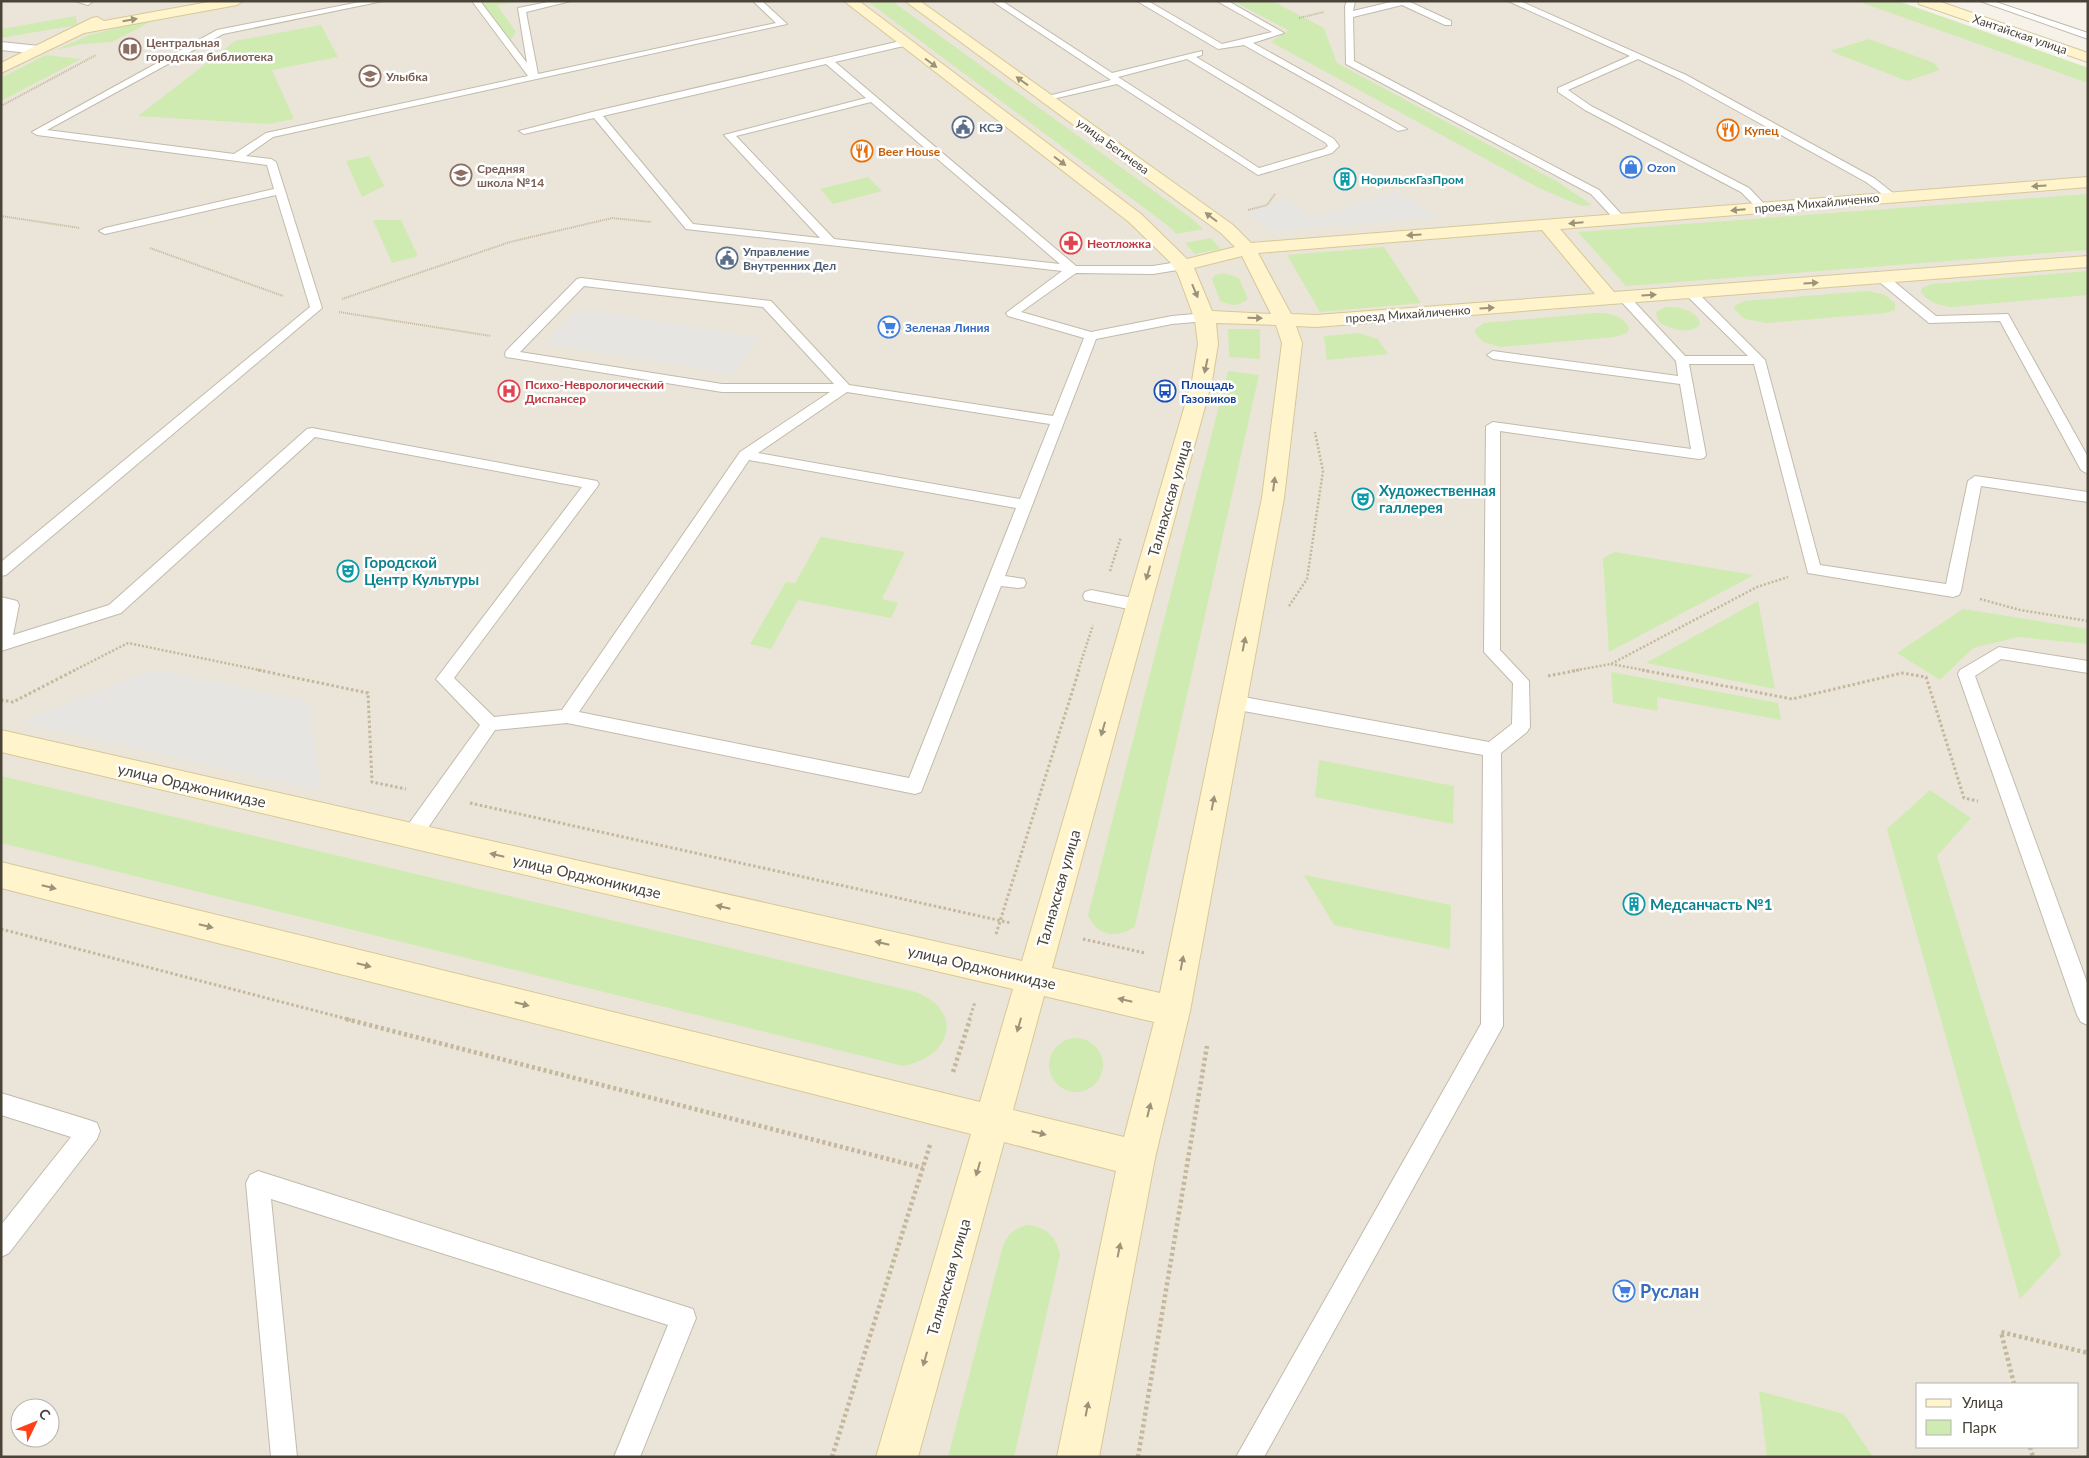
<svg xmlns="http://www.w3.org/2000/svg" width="2089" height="1458" font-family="Lato,sans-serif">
<rect width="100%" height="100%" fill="#f6f2ea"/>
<path fill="#eae5d8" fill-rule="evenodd" d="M1 1H1889L2088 72V1457H1ZM1918 1384H2078V1447H1918ZM20 1408H50V1438H20Z"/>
<path fill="#d0ebb1" d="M493 1H521L497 5 516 32 509 42 481 3Z
M867 1H892L1191 218 1203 229 1177 234 1167 225Z
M1233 1H1272L1324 28 1337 63 1558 182 1592 205 1582 206 1539 188 1271 42 1288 30Z
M1857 1H1898L2086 67 2088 68V83Z
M76 16 77 25 1 38V29Z
M156 19 112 42 82 44 56 50 89 35Z
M321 25 338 57 272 70 294 119 268 124 138 116 235 41Z
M1869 39 1934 63 1940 70 1907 81 1830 51Z
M46 55 81 59 1 101V78Z
M369 156 384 186 362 197 346 161Z
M868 177 882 191 833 204 820 189Z
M2088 194V250L1626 286 1578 232Z
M373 220H401L418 256 392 263Z
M1211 238 1221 249 1195 254 1185 243Z
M1384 247 1421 303 1320 312 1287 255Z
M2088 271V295L1951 307C1939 305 1926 302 1921 291L1922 288 1932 284Z
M1224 273 1239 278 1248 299C1238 307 1230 306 1220 301L1212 279 1215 275Z
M1868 291 1885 295 1895 303V310L1885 313 1767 323 1745 319 1735 310 1734 306 1744 301Z
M1666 307C1679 307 1694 309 1700 322L1699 326C1686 335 1669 329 1658 321L1656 312Z
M1595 313C1608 313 1623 315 1629 328L1627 333 1614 337 1501 347 1483 342 1475 333V329L1484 323Z
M1228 329H1260V359L1229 357Z
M1358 333 1378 339 1388 354 1327 360 1324 336Z
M1228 371 1259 375 1135 926C1118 940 1096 936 1088 915Z
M821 537 905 552 882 599 898 603 891 618 798 600 771 649 750 644 786 582 795 583Z
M1615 552 1754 575 1609 652 1603 558Z
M1758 601 1775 689 1646 663Z
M1963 609 2088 629V644L2018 637 1973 648 1940 680 1897 653Z
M1611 672 1778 703 1781 720 1657 697 1658 711 1613 703Z
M1319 760 1454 786 1453 824 1315 797Z
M1 776 916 992C966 1012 950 1058 903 1066L1 843Z
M1930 790 1971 818 1937 856 2061 1255 2020 1299 1887 829Z
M1304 875 1451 905 1450 949 1334 925Z
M1049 1065a27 27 0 1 1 54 0a27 27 0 1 1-54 0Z
M1028 1225C1047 1228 1056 1236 1060 1255L1014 1457H948L1002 1249C1007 1234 1013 1229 1028 1225Z
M1759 1391 1844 1414 1873 1457H1767Z"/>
<path fill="#e7e5e2" d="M1396 191 1441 218 1273 231 1245 212 1285 199 1314 218Z
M578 309 760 337 732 374 544 344Z
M155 669 310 702 321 791 18 722Z"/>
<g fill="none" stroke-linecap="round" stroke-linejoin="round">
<g stroke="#c2bbac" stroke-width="2">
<path id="lane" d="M75 1H92V2L88 5Z
M365 1H383L223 34 47 130 234 154 266 133 528 76 472 1H480L527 63 518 8 553 1H571L526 12 538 74 776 23 753 1H762L787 24 273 137 246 156 271 159 276 162 322 308 6 575 1 576V562L310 307 276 195 105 234 99 231 105 228 274 189 267 165 37 135 32 132 217 30Z
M992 1H1002L1112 73 1202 51V55L1196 57 1334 139 1339 146 1332 153 1258 175 1117 84 1044 101V97L1111 80ZM1187 59 1326 143 1328 146 1324 149 1259 168 1118 77Z
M1137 1H1148L1222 44 1272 32 1217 1H1228L1284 33 1253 43 1407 129 1398 131 1244 45 1218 49Z
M1347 1H1355L1353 11 1395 1H1408L1451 21V25H1445L1402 5 1353 17 1354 61 1599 190 1624 217V221H1616L1591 194 1346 64 1345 6Z
M1508 1H1520L1686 75 1874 178 1898 197 1897 199H1889L1866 182 1680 79 1638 59 1568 90 1591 106 1749 188 1768 208 1767 210H1759L1741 192 1585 110 1558 92V88L1630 56Z
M1980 1H1993L2088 33V39Z
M905 40 908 41V45L835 62 1076 266H1153L1184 261 1190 265 1184 269 1153 274 1076 273 1021 312 1091 332 1172 316 1206 313 1212 317 1206 321 1172 324 1096 339 1005 576 1024 579 1026 583 1024 587 1018 588 1001 586 921 792 915 794 567 723 495 730 419 841 412 843 405 841 403 835 405 829 480 725 436 679 582 487 315 437 121 613 1 651V597L17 601 19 605 13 635 109 605 307 429 312 428 597 481 599 484 597 487 454 678 494 717 562 710 740 452 830 392H722L506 357 505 354 506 351 577 279 581 278 771 301 849 385 1053 416 1084 338 1008 316 1006 313 1062 271 686 229 594 118 524 134 519 131 596 111ZM826 64 866 98 724 135 820 238 693 224 603 116ZM871 102 1060 264 834 239 736 136ZM584 286 763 307 834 384H722L520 352ZM847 392 1050 424 1020 499 758 453ZM749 460 1016 508 909 778 579 712Z
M1881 273 1885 274 1936 316 2008 314 2088 457V474L2081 470 2000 321 1929 323 1877 280 1875 277Z
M1690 288 1694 289 1765 360 1820 565 1946 584 1968 481 1975 476 2088 492V502L1981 486 1961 591 1959 595 1953 597 1808 573 1754 364H1689L1706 455 1704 458 1699 459 1500 431V650L1529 681 1530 727 1527 732 1501 753 1503 1026 1264 1457H1236L1481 1024 1483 755 1233 709 1227 707 1224 702 1227 697 1233 695 1489 742 1512 724 1513 683 1484 652 1486 426 1493 422 1691 449 1680 384 1493 359 1487 355 1493 351 1678 376 1676 361 1617 297 1623 293 1627 294 1685 356H1748L1686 295 1684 292 1686 289Z
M1091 590 1138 599 1144 601 1146 605 1144 609 1138 611 1085 600 1083 596 1085 592Z
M1999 647 2088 661V673L2001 659 1975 676 2088 985V1025L2081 1022 2077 1015 1958 674 1960 670Z
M1 1093 89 1120 97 1123 100 1131 97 1139 9 1253 1 1257V1225L71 1137 1 1115Z
M258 1171 693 1309 696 1318 640 1457H614L668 1325 271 1199 297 1457H271L246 1183 250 1175Z"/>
</g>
<g stroke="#c2bbac" stroke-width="2">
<path id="street" d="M1 42 39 46 46 50 39 54 1 50Z"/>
</g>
<g stroke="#d7c898" stroke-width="2">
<path id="secondary" d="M214 1H243L237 5 84 33 1 73V63L92 18 97 17 104 21Z
M844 1H859L1141 214 1187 259 1235 247 1221 233 905 1H920L1233 225 1251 243 2088 177V187L1560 229 1614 292 2088 256V267L1316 327 1296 326 1302 343 1284 498 1190 1011 1155 1158 1099 1457H1057L1116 1171 1004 1142 918 1457H876L971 1134 1 888V862L980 1102 1013 989 1 752V730L1022 961 1192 381 1198 344 1195 320 1178 274 1170 262 1129 222ZM1542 230 1595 294 1316 315 1291 314 1258 253ZM1242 256 1271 314 1212 311 1194 268ZM1216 323 1276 325 1282 343 1262 498 1160 993 1052 968 1212 381 1218 344ZM1044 996 1154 1022 1124 1137 1013 1110Z
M1918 1H1938L2088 53V62L1919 4Z"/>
</g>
<path stroke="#c4b79c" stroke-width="2" stroke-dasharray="1 1" stroke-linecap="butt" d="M1299 18 1324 12
M1 106 96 55
M1248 210 1267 205 1275 194
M1 216 80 228
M150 248 283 296
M342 299 510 242 612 218 651 222
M339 312 491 336"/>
<path stroke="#c4b79c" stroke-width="2.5" stroke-dasharray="2 2" stroke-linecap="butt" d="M1110 571 1121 537
M1980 599 2020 610 2088 621
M1289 606 1307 579 1323 471 1315 432
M1611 664 1649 671
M73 671 128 643 264 671
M1078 671 1093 625
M1572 671 1611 664 1757 587 1788 577"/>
<path stroke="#c4b79c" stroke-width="3" stroke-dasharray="2.5 2.5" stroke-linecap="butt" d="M258 670 368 693 372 782 406 789
M1642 670 1792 699 1902 673 1926 677 1964 798 1978 801
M1548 676 1579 670
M1 700 13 702 75 670
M470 803 1011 923
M1 929 351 1020
M996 934 1079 670
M1083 939 1145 953
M969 1020 975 1002"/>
<path stroke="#c4b79c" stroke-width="4.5" stroke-dasharray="3 3" stroke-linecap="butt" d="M346 1019 923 1168
M953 1072 970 1019
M2014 1384 2001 1332 2088 1353
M2030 1447 2033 1457
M832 1457 930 1145
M1138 1457 1207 1046"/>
<use href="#lane" fill="#fff" fill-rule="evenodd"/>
<use href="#street" fill="#fff" fill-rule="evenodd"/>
<use href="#secondary" fill="#fff4cb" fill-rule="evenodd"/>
</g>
<defs><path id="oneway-solid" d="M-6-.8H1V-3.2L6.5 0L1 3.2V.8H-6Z" transform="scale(1.25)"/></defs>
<g fill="#9b937a">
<use href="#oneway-solid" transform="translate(130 20) rotate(-10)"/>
<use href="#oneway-solid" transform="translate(931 63) rotate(37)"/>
<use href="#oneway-solid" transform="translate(1022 81) rotate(-144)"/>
<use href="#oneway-solid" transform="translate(1060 161) rotate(37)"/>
<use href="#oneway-solid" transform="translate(2039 186) rotate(176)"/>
<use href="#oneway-solid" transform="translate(1738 210) rotate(175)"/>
<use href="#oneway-solid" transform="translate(1211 217) rotate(-143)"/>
<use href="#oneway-solid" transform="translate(1576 223) rotate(175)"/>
<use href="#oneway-solid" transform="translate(1414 235) rotate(176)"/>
<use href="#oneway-solid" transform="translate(1811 283) rotate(-4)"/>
<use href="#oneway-solid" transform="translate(1195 291) rotate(67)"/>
<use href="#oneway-solid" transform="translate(1649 295) rotate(-4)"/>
<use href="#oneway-solid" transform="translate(1487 308) rotate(-4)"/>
<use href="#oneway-solid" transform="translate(1255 318) rotate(1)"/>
<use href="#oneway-solid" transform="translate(1206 366) rotate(102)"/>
<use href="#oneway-solid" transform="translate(1274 484) rotate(-83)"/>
<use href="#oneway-solid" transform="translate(1148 573) rotate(106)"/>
<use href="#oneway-solid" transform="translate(1244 644) rotate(-79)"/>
<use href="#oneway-solid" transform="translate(1103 729) rotate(106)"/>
<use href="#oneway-solid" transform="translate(1213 803) rotate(-79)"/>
<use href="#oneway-solid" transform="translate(497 855) rotate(-167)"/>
<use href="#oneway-solid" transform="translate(49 887) rotate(14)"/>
<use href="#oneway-solid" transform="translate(723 907) rotate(-167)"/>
<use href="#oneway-solid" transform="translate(206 926) rotate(14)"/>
<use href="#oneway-solid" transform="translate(882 943) rotate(-167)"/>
<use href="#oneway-solid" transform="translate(1182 963) rotate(-79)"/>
<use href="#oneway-solid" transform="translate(364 965) rotate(14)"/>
<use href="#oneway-solid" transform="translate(1125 1000) rotate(-167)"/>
<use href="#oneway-solid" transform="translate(522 1004) rotate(14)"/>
<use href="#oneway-solid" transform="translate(1019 1025) rotate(106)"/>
<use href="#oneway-solid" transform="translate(1149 1110) rotate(-76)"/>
<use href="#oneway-solid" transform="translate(1039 1133) rotate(14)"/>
<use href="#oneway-solid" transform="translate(978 1169) rotate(106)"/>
<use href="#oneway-solid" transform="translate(1119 1250) rotate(-79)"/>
<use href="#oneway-solid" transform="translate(925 1359) rotate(106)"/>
<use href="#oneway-solid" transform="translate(1087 1409) rotate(-79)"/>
</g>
<defs>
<g id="library-ring" transform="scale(1.125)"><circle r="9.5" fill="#fff" stroke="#8d6e63" stroke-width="1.5"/><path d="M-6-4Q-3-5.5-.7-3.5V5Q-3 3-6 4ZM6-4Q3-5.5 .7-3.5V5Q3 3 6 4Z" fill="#8d6e63"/></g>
<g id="school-ring" transform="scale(1.125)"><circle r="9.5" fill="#fff" stroke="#8d6e63" stroke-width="1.5"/><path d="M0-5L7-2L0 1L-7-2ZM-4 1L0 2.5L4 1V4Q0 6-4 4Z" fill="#8d6e63"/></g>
<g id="civic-ring" transform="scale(1.125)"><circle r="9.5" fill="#fff" stroke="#5c6f8a" stroke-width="1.5"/><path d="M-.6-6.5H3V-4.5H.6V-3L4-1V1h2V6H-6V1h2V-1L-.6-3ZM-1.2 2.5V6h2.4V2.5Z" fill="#5c6f8a"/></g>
<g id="restaurant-ring" transform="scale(1.125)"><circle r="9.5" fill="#fff" stroke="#e8710a" stroke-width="1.5"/><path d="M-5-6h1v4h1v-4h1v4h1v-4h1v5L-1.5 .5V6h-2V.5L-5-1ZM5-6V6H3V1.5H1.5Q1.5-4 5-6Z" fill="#e8710a"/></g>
<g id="shop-ring" transform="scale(1.125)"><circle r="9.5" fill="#fff" stroke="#3f7fe0" stroke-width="1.5"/><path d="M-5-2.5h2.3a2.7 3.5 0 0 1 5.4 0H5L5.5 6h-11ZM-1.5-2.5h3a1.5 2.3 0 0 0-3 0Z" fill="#3f7fe0"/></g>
<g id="building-ring" transform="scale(1.125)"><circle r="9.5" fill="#fff" stroke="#0f9aa8" stroke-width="1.5"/><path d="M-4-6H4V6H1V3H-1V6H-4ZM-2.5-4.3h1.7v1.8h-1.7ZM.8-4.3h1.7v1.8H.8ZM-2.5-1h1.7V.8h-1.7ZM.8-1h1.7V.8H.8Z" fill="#0f9aa8"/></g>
<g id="pharmacy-ring" transform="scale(1.125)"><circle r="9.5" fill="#fff" stroke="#e0444e" stroke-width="1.5"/><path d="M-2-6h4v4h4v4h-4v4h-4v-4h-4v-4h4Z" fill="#e0444e"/></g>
<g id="supermarket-ring" transform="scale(1.125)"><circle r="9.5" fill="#fff" stroke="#3f7fe0" stroke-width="1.5"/><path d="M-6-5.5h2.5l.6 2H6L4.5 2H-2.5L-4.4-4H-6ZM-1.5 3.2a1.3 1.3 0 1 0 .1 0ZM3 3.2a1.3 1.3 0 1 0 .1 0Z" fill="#3f7fe0"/></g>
<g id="hospital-ring" transform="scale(1.125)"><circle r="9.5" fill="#fff" stroke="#e0444e" stroke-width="1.5"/><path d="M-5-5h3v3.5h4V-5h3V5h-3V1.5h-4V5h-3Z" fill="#e0444e"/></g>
<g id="bus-ring" transform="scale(1.125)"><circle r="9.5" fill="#fff" stroke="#1a4fb4" stroke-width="1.5"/><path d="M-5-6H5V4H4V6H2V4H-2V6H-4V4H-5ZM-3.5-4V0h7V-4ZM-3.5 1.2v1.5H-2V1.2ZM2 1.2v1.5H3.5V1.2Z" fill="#1a4fb4"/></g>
<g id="theatre-ring" transform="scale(1.125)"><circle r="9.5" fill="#fff" stroke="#0f9aa8" stroke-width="1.5"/><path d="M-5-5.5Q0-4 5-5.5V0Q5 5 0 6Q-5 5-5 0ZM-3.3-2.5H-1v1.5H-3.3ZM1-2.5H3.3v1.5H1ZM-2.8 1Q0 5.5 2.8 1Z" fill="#0f9aa8"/></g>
</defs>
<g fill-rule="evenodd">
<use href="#library-ring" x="130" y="49"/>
<use href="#school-ring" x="370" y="76"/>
<use href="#civic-ring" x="963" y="127"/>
<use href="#restaurant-ring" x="1728" y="130"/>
<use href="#restaurant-ring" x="862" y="151"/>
<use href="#shop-ring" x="1631" y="167"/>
<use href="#school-ring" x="461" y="175"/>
<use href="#building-ring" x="1345" y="179"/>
<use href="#pharmacy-ring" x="1071" y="243"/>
<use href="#civic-ring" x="727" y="258"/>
<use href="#supermarket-ring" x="889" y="327"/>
<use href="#hospital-ring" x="509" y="391"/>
<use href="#bus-ring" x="1165" y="391"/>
<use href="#theatre-ring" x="1363" y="499"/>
<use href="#theatre-ring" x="348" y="571"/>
<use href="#building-ring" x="1634" y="904"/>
<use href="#supermarket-ring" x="1624" y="1291"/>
</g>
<g text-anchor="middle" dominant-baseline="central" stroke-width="5" stroke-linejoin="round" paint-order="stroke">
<g font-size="12" fill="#4a4337" stroke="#fff">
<text transform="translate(2020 34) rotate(19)">Хантайская улица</text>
<text transform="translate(1113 146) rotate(36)">улица Бегичева</text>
<text transform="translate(1817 203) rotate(-5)">проезд Михайличенко</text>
<text transform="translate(1408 314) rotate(-4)">проезд Михайличенко</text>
</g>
<g font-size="12" font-weight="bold" fill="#785e54" stroke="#fff" text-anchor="start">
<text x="146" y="42">Центральная<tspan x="146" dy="14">городская библиотека</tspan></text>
<text x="386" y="76">Улыбка</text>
<text x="477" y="168">Средняя<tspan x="477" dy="14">школа №14</tspan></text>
</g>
<g font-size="12" font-weight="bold" fill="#4e5e75" stroke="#fff" text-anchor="start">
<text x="979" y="127">КСЭ</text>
<text x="743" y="251">Управление<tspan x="743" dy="14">Внутренних Дел</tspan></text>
</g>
<g font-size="12" font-weight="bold" fill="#c56008" stroke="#fff" text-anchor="start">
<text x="1744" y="130">Купец</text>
<text x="878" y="151">Beer House</text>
</g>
<g font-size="12" font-weight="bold" fill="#366cbe" stroke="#fff" text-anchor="start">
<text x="1647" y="167">Ozon</text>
<text x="905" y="327">Зеленая Линия</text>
</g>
<g font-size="12" font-weight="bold" fill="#0d838f" stroke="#fff" text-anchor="start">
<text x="1361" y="179">НорильскГазПром</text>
</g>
<g font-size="12" font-weight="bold" fill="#be3a42" stroke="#fff" text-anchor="start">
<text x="1087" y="243">Неотложка</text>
<text x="525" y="384">Психо-Неврологический<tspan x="525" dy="14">Диспансер</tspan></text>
</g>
<g font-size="12" font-weight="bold" fill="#164399" stroke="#fff" text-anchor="start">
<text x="1181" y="384">Площадь<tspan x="1181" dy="14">Газовиков</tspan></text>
</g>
<g font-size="15" font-weight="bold" fill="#0d838f" stroke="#fff" text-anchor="start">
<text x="1379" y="490">Художественная<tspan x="1379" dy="17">галлерея</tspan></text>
<text x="364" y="562">Городской<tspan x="364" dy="17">Центр Культуры</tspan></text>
<text x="1650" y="904">Медсанчасть №1</text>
</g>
<g font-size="15" fill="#4a4337" stroke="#fff">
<text transform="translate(1169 498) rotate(-74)">Талнахская улица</text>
<text transform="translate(192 785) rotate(13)">улица Орджоникидзе</text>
<text transform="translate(587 876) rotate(13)">улица Орджоникидзе</text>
<text transform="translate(1058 888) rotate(-74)">Талнахская улица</text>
<text transform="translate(982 967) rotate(13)">улица Орджоникидзе</text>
<text transform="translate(948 1277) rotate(-74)">Талнахская улица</text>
</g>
<g font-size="18" font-weight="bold" fill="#366cbe" stroke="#fff" text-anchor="start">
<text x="1640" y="1291">Руслан</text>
</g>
</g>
<rect width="2089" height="1458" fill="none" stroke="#4a4337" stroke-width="5"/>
<rect x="1916" y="1383" width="162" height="65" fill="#ffffff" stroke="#b7b4af"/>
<rect x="1926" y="1399" width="25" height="8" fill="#fff4cb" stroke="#b7b4af"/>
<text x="1962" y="1408" font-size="15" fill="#4a4337">Улица</text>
<rect x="1926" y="1420" width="25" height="15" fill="#d0ebb1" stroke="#b7b4af"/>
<text x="1962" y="1433" font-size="15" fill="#4a4337">Парк</text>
<g transform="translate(35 1423) rotate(47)"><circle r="24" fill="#ffffff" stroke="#b7b4af"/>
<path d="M0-4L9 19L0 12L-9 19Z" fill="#ff4018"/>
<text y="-8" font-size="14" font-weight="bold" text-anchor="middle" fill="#4a4337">С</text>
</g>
</svg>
